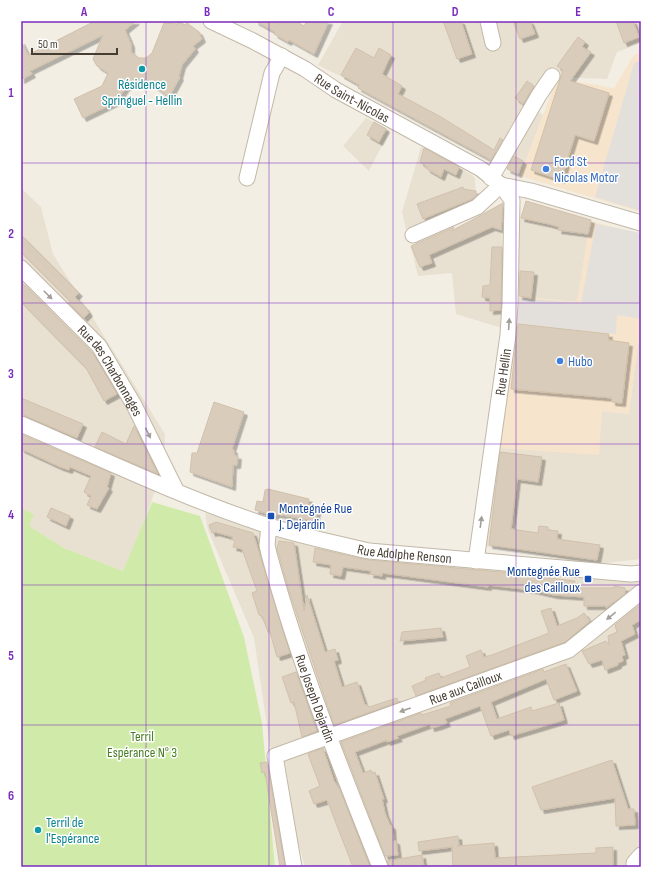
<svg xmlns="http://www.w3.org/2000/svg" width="662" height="888" font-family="'Sofia Sans Condensed',sans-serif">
<defs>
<filter id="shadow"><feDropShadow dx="3.5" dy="3.5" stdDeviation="0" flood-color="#0004"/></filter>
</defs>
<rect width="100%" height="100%" fill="#f3eee4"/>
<path fill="#e8e0d1" d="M343 21H641V43L617 52 607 79 555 77 541 88 535 87 523 103 530 107 496 163 379 100 380 97 371 92 370 95 358 88V85L318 65Z
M534 109 543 115 520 176 500 165Z
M366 118 390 130 369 171 343 146Z
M421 147 460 166V168L472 175 475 178 476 197 473 200 406 229 402 212Z
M21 188 41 207 53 254 165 434 163 470 134 547 123 571 64 548 28 526 34 514 21 508Z
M526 201 591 220 577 302 517 296 519 271 517 253H519L518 226Z
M501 204 504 206 501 230 505 267V329L456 314 452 273 418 276 411 247 479 217Z
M641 333V559L596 564 484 546 499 448 602 411 629 414 639 336Z
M205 513 316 541 641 575V867H305L295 832 285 763 270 747 254 638 208 530Z"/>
<path fill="#f7e4cc" d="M641 52V212L520 176 557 78 614 88 634 55Z
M590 221 641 234V333L639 336 629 414 602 411 599 455 499 448 517 296 577 302Z"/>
<path fill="#d0eba9" d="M152 502 200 516 244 637 262 723 275 867H21V508L34 514 29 526 64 548 123 571Z"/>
<path fill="#e3e0dc" d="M641 60V211L595 197 634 63Z
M596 224 641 233V319L617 315 616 334 517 324 519 298 581 303Z"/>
<path fill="#d9ccbb" stroke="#d1c1ab" filter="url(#shadow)" d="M95 21H136L125 30 131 44V52L139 58H146L152 53 164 23 178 24V22L186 25 187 23 199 32 202 39 193 46 195 49 182 65 179 76 180 77 169 97 144 79 126 87 116 102 83 118 74 99 102 86 108 73 97 66 93 59 103 35 30 71 32 74 21 80V41L28 55Z
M255 21H296L304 26 307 21H329L314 54 289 40 288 42 274 34 275 32Z
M443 21H461L472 54 457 59Z
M513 21H530L535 34 520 39Z
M616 21H633L639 37 624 43Z
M578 37 585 42 582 47 591 52 570 81 609 93 594 141 575 135 561 180 531 170 563 70 557 66Z
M356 48 374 58 379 48 391 55 382 74 402 86 398 94 441 117 494 150 500 138 503 140 491 160 358 88 359 85 341 75Z
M527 81 534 86 523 104 515 98Z
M374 122 386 129 379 142 367 135Z
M424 148 459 167 456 175 444 169 441 177 427 169V167L420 162Z
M514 156 523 161 518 174 507 169Z
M463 187V189L476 191V196L472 199 423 219 417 204Z
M526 201 591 220 588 234 558 230 559 227 549 224 521 218Z
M503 203 501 230 492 227 429 255 432 263 420 267 411 246 454 227 452 231Z
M21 235 79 293 75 297 86 308 89 313 84 318 69 303 70 301 21 252Z
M492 247H502L501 310 490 311V298L482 297 483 286 490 285Z
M520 271 534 272 531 298 519 296Z
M21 282 94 355 117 394 104 401 86 368 21 302Z
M518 324 609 334 608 340 629 343 622 403 612 402V398L511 389Z
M21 398 83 424 77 438 21 414Z
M214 402 244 412 232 449 234 450V455L238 456 237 465H233L232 487 190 472 192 453H197Z
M134 426 158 474 95 447 102 432 126 444Z
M21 434 111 473 107 487 109 488 97 509 87 505 91 496 84 492 91 476 70 467 69 470 60 467 21 449Z
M500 452 542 457 538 482 517 479 511 529 538 533 539 526 548 527V530L558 531 557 539 600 545 597 560 489 545Z
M268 489 309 499 308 504 318 507 315 521 277 514 276 516 255 510 257 501 263 502 265 490Z
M51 508 70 516 66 526 47 517Z
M216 522 253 533 290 653 277 657 270 632H268L262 616 259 615 252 593 257 591 242 549 233 547 235 541 232 539 233 537 215 532 212 533 209 525Z
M279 541 294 543 304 611 307 595 325 652 335 649 338 660 334 661 342 687 357 682 365 705H367L369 707 397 698 398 702 334 725 289 591 277 548Z
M315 548 368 560 500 572 575 581 574 588H614V586L625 588V594L606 608V606H584V597L554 595 532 590 488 585V587L382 573V576L370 574 371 571 343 567 341 576 330 574 331 565 313 562Z
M641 604V620L632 625 635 634 621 641 625 655 622 656 623 661 618 663V665L605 670 602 660 589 664 582 651 606 641 609 645 608 636 617 632 615 625Z
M551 608 557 626 577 618 584 613 590 621 565 642 416 696 412 686 426 680 425 678 439 673 441 678 470 667 466 656 481 650 484 657 492 655 549 633 541 611Z
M441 628 443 637 400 641 402 632Z
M566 664 577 691 554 700 546 679 491 702 497 719 531 707 532 711 559 703 564 720 511 736 509 730 491 736 480 706 445 719 447 723 439 726 431 728 430 724 397 736 399 738 387 742V740L355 752 363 773 371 770 372 773 375 772 384 799H382L385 813 390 825 392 826 393 841H396L398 855 385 856 341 742 421 713 422 715 451 706 450 703 543 669 544 672Z
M296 672 317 731 302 737 294 702 291 703 282 677Z
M323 748 334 781 340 790 370 867H353L327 800 314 804 309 791 320 786 308 754Z
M612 760 628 809H634L635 825 616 826 615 798 541 810 532 787Z
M267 762 285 867H280L265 772 262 773 260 763Z
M458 836 459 846H457L494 843 495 858 596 853V848L613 847V867H453L452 847 419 851 418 842Z
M422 855 424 867H389L387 861Z"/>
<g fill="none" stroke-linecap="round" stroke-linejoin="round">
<g stroke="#c2b8a8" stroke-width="17">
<g id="minor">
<path id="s1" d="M211 21 253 41 305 69 336 90 481 169 501 185 531 191 641 223"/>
<path d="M488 21 493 43"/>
<path d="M247 178 272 73 282 56"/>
<path d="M491 178 539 95 552 76"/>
<path d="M413 235 477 207 501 185"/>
<path id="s2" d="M21 268 99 346 134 405 176 490"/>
<path id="s3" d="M21 424C98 457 175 494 254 521 291 534 331 542 369 551L631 574 641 573"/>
<path id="s4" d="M269 526 267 545 269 554C298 661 339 764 380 867"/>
<path id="s5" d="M476 561 508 335 510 304 512 200 501 185"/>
<path id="s6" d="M294 867 275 756 569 650 641 592"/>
<path d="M634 867V863L641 855"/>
</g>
</g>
<use href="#minor" stroke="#fff" stroke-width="15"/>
</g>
<defs><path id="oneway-solid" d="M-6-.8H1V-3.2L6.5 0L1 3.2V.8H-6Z"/></defs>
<g fill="#a29e99">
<use href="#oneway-solid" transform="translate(48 295) rotate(45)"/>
<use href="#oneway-solid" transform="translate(509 324) rotate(-86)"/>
<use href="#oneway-solid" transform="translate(148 433) rotate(64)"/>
<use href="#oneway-solid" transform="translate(481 522) rotate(-82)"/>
<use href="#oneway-solid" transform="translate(611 616) rotate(141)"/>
<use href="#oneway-solid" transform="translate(405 710) rotate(160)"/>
</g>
<path fill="none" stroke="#7b2cbf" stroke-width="1" stroke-opacity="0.55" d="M146 21V867M269 21V867M393 21V867M516 21V867M21 163H641M21 303H641M21 444H641M21 585H641M21 725H641"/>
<g fill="#0f9aa8" stroke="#fff" stroke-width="1.5">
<circle cx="142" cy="69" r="4"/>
<circle cx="38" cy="830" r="4"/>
</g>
<g fill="#3f7fe0" stroke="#fff" stroke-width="1.5">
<circle cx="546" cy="169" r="4"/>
<circle cx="560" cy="361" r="4"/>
</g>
<g fill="#1a4fb4" stroke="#fff" stroke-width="1.5">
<rect x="267" y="512" width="8" height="8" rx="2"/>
<rect x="584" y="575" width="8" height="8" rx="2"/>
</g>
<g text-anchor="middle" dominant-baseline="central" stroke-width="3" stroke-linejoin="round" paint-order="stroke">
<g font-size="14" fill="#0d838f" stroke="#fff">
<text x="142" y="84">Résidence<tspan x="142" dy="16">Springuel - Hellin</tspan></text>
<text x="46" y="822" text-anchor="start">Terril de<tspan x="46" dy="16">l'Espérance</tspan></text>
</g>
<g font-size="14" fill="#463e33" stroke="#fff">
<text stroke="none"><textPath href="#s1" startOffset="161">Rue Saint-Nicolas</textPath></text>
<text stroke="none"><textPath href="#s2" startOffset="137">Rue des Charbonnages</textPath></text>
<text stroke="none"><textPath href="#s5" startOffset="191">Rue Hellin</textPath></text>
<text stroke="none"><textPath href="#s3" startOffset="407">Rue Adolphe Renson</textPath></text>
<text stroke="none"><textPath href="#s6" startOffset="315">Rue aux Cailloux</textPath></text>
<text stroke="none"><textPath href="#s4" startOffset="180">Rue Joseph Dejardin</textPath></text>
</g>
<g font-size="14" fill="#366cbe" stroke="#fff" text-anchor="start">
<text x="554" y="161">Ford St<tspan x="554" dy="16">Nicolas Motor</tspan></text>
<text x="568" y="361">Hubo</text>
</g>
<g font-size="14" fill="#164399" stroke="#fff" text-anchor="start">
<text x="279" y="508">Montegnée Rue<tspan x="279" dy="16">J. Dejardin</tspan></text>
<text x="580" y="571" text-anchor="end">Montegnée Rue<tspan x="580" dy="16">des Cailloux</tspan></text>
</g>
<g font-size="14" fill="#487c22" stroke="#fff">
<text x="142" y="736">Terril<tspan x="142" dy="16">Espérance N° 3</tspan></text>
</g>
</g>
<rect width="662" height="888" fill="none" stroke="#ffffff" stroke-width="44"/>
<path d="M32 48v6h85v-6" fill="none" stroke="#463e33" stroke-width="2"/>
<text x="38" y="48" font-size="12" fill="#463e33" stroke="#ffffff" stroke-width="3" paint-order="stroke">50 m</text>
<rect x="22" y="22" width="618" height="844" fill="none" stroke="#7b2cbf" stroke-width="1.5"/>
<g font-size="13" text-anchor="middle" font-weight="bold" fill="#7b2cbf">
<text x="84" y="16">A</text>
<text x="207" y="16">B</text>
<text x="331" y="16">C</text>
<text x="455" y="16">D</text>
<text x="578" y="16">E</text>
<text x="11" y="97">1</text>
<text x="11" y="238">2</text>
<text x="11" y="378">3</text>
<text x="11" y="519">4</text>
<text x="11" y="660">5</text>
<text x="11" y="800">6</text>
</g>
</svg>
